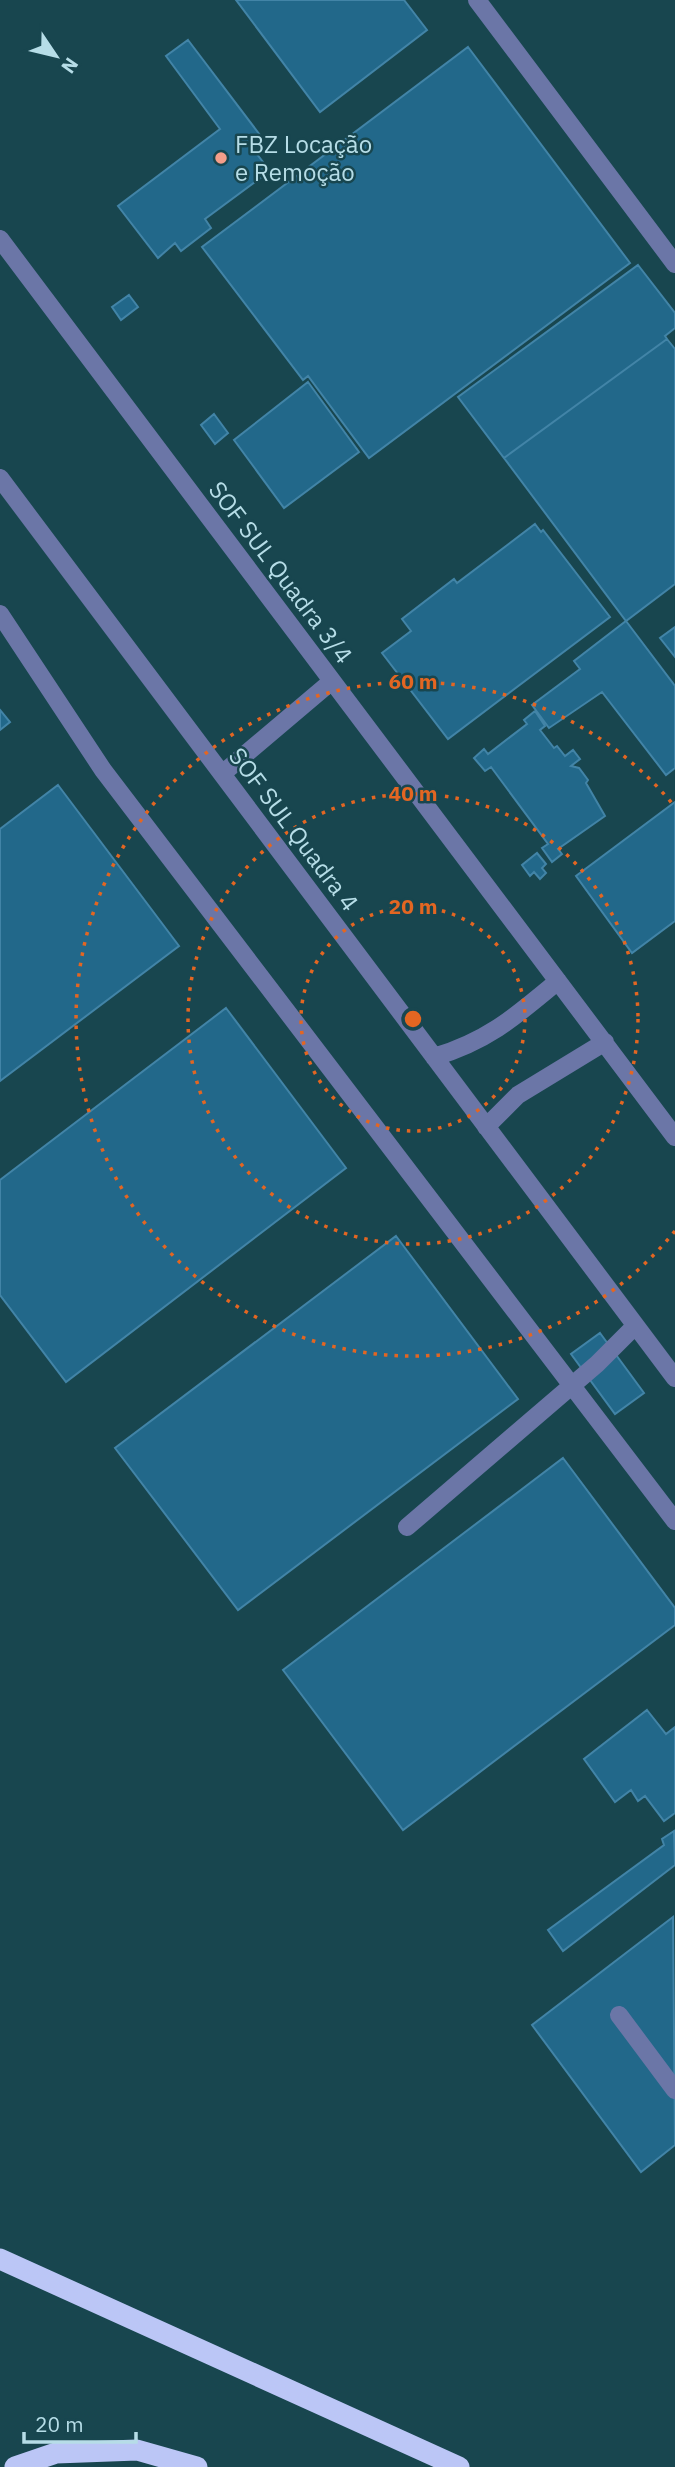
<svg xmlns="http://www.w3.org/2000/svg" width="675" height="2467" font-family="'IBM Plex Sans',sans-serif">
<rect width="100%" height="100%" fill="#18464f"/>
<path fill="#22688a" stroke="#4284a7" stroke-width="2" d="M236 0H404L427 30 320 112Z
M188 40 260 135 249 144 270 171 205 219 211 228 181 251 175 243 158 258 118 206 220 129 166 56Z
M468 47 630 263 369 458 308 376 303 380 202 247Z
M638 265 675 313V328L665 336 667 339 504 458 458 397Z
M129 295 138 307 121 320 112 307Z
M667 339 675 349V584L626 621 504 458Z
M308 382 359 452 284 508 234 440Z
M214 414 228 433 215 444 201 425Z
M535 524 541 532 543 530 610 617 448 739 382 653 411 631 402 619 454 579 457 583Z
M626 621 675 686V768L666 775 602 692 549 728 532 705 580 669 574 661Z
M626 621 675 686V768L666 775 602 692 549 728 532 705 580 669 574 661Z
M675 627V657L660 638Z
M0 710 10 722 0 730Z
M535 711 545 726 540 730 554 748 557 746 565 756 573 750 580 759 571 766 579 768 588 780 586 783 605 816 558 849 562 854 552 862 542 848 548 844 491 767 485 771 474 758 484 749 488 754 527 724 524 720Z
M535 711 545 726 540 730 554 748 557 746 565 756 573 750 580 759 571 766 579 768 588 780 586 783 605 816 558 849 562 854 552 862 542 848 548 844 491 767 485 771 474 758 484 749 488 754 527 724 524 720Z
M58 785 179 946 0 1081V829Z
M675 802V921L632 953 576 876Z
M675 802V921L632 953 576 876Z
M537 853 546 864 542 868 546 873 540 879 534 872 530 876 522 865Z
M226 1008 346 1168 66 1382 0 1295V1180Z
M396 1236 518 1399 238 1610 115 1448Z
M600 1333 644 1393 615 1414 571 1354Z
M563 1458 675 1608V1625L403 1830 283 1670Z
M647 1710 666 1734 675 1727V1813L664 1821 645 1796 638 1801 631 1790 615 1802 584 1759Z
M647 1710 666 1734 675 1727V1813L664 1821 645 1796 638 1801 631 1790 615 1802 584 1759Z
M674 1831 675 1865 563 1951 548 1930 664 1845 662 1839Z
M674 1831 675 1865 563 1951 548 1930 664 1845 662 1839Z
M673 1917 675 2145 641 2172 532 2025Z
M673 1917 675 2145 641 2172 532 2025Z"/>
<g fill="none" stroke-linecap="round" stroke-linejoin="round">
<path stroke="#6b76a7" stroke-width="18" d="M477 0 675 264
M0 239 675 1137
M0 478 675 1378
M0 614 103 770 675 1521
M222 774 332 681
M434 1057C488 1041 516 1016 558 981
M486 1127 518 1095 605 1042
M407 1527 597 1364 634 1327
M619 2015 675 2090"/>
<path stroke="#bbc6f6" stroke-width="21" d="M0 2259 459 2467
M15 2467 56 2453 137 2450 197 2467"/>
</g>
<g fill="none" stroke="#e36622" stroke-width="3.5" stroke-dasharray="3.5 7">
<circle cx="413" cy="1019" r="112"/>
<circle cx="413" cy="1019" r="225"/>
<path d="M675 1231A337 337 0 1 1 675 807"/>
</g>
<circle fill="#f49e8a" stroke="#18464f" stroke-width="2.5" cx="221" cy="158" r="7"/>
<g text-anchor="middle" dominant-baseline="central" stroke-width="5" stroke-linejoin="round" paint-order="stroke">
<g font-size="24" fill="#b6dde7" stroke="#18464f" text-anchor="start">
<text x="235" y="144">FBZ Locação<tspan x="235" dy="28">e Remoção</tspan></text>
</g>
<g font-size="24" fill="#b6dde7" stroke="#18464f">
<text transform="translate(281 572) rotate(53)">SOF SUL Quadra 3/4</text>
<text transform="translate(294 829) rotate(53)">SOF SUL Quadra 4</text>
</g>
</g>
<circle cx="413" cy="1019" r="10" fill="#e36622" stroke="#18464f" stroke-width="3.5"/>
<g font-size="21" text-anchor="middle" font-weight="bold" fill="#e36622" stroke="#18464f" stroke-width="5" stroke-linejoin="round" paint-order="stroke">
<text x="413" y="689">60 m</text>
<text x="413" y="801">40 m</text>
<text x="413" y="914">20 m</text>
</g>
<g transform="translate(56 56) rotate(125)" stroke="#18464f" stroke-width="5" paint-order="stroke">
<path d="M0-5L12 26L0 18L-12 26Z" fill="#b6dde7"/>
<text y="-10" font-size="19" font-weight="bold" text-anchor="middle" fill="#b6dde7">N</text>
</g>
<path d="M24 2432v10h112v-10" fill="none" stroke="#b6dde7" stroke-width="3.5"/>
<text x="35" y="2432" font-size="21" fill="#b6dde7" stroke="#18464f" stroke-width="5" paint-order="stroke">20 m</text>
</svg>
